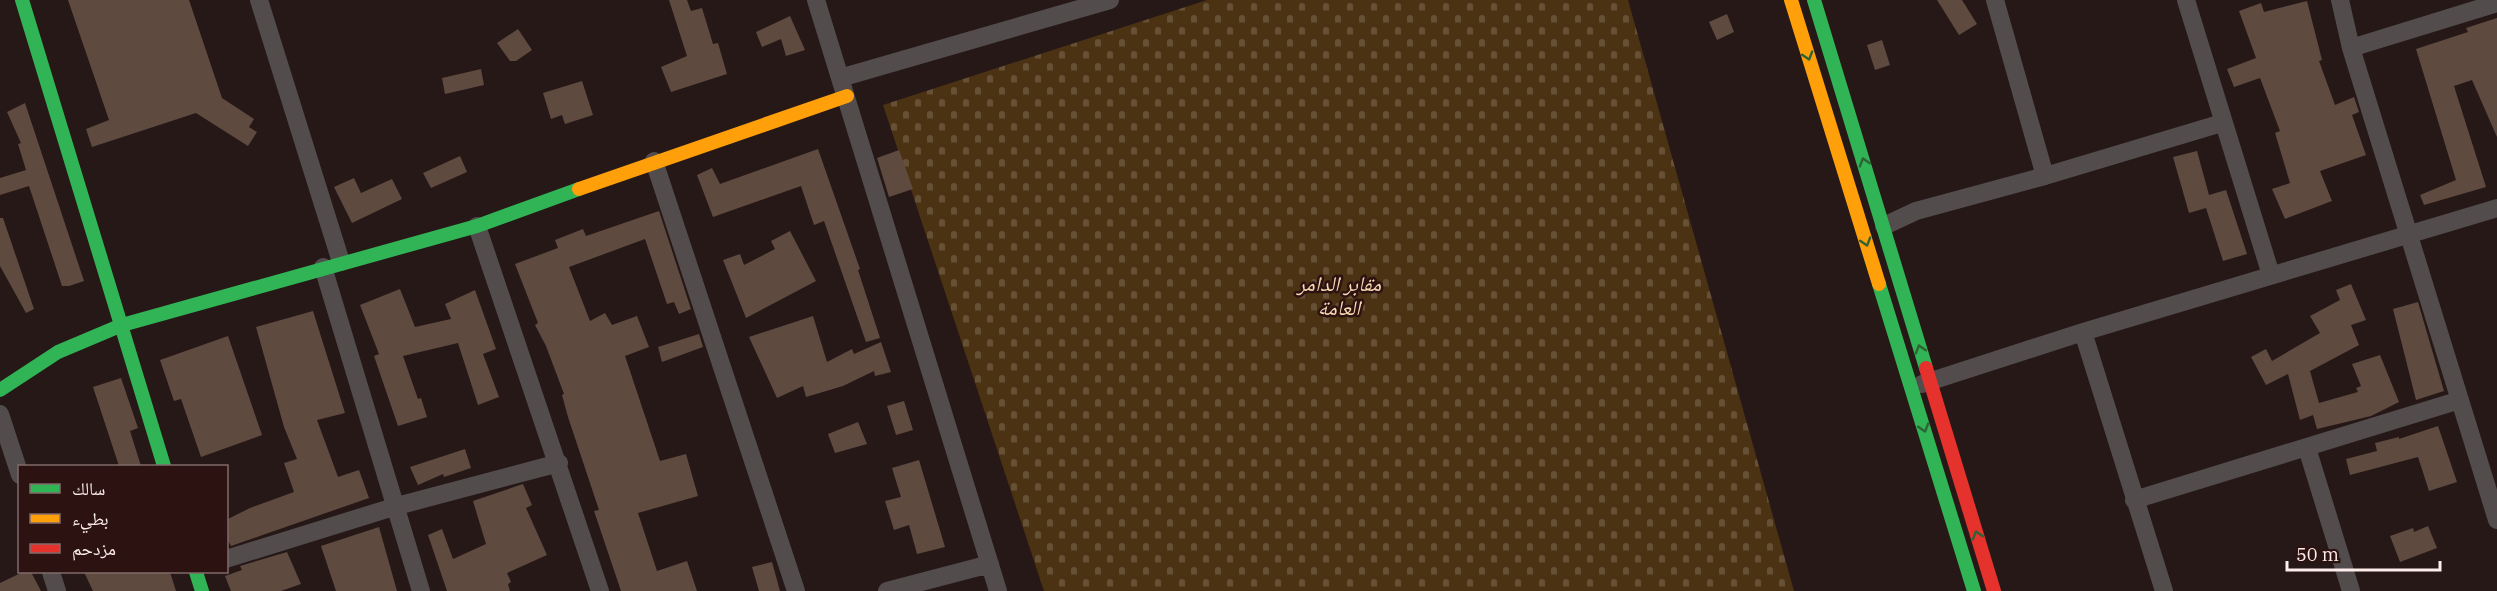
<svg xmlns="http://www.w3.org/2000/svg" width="2497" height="591" font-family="'IBM Plex Serif','Noto Naskh Arabic',serif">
<defs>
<pattern id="cemetery-stones" width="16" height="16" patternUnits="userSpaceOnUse" patternTransform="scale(1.5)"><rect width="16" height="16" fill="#4b3213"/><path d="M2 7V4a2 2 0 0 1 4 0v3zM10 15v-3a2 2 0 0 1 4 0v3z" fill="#665036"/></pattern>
</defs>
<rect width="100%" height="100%" fill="#261817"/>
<path fill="url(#cemetery-stones)" d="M1207 0H1628L1794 591H1044L883 105Z"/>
<path fill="#5f4a40" d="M68 0H189L222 98 254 119 249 127 257 132 248 146 196 113 92 147 86 129 109 120Z
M669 0H687L691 11 702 8 713 44 718 43 727 74 671 92 661 67 687 56Z
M1937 0H1962L1977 24 1959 35Z
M2307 1 2322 60 2319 61 2335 105 2354 97 2359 112 2352 115 2366 155 2320 171 2332 201 2285 219 2272 189 2290 183 2275 133 2280 131 2260 78 2234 87 2227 69 2256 58 2239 11 2261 3 2264 12Z
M1727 14 1734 32 1717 40 1709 22Z
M790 16 805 50 786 56 781 39 762 47 756 32Z
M2497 18V137L2472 80 2454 86 2486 187 2424 205 2420 195 2456 180 2416 49 2468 32 2466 28Z
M518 29 532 50 516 61H510L497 43Z
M1882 40 1890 65 1875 70 1867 45Z
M481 69 484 85 445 94 442 78Z
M582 81 593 115 565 124 562 115 551 119 543 93Z
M25 103 84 281 69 286H62L29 186 0 195V178L26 170 18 144 21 143 7 112Z
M818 149 860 269 858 270 880 338 866 342 824 221 814 225 801 186 713 217 697 175 712 168 720 184Z
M899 150 913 189 889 197 877 158Z
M2197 151 2209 195 2226 190 2247 254 2223 261 2206 208 2189 213 2173 157Z
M460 156 467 172 431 188 423 173Z
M354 178 361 193 392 179 402 199 352 223 334 187Z
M659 211 691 309 679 314 674 302 667 304 645 239 569 267 590 321 605 313 612 325 637 316 649 347 625 356 660 461 686 454 698 496 638 513 657 571 687 561 697 591H621L594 511 599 510 568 417 562 395 564 394 546 346 535 325 538 323 515 264 558 248 555 240 583 229 586 236Z
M0 218H3L34 309 26 313 0 266Z
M790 231 816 281 746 318 723 260 740 254 744 265 775 249 771 241Z
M2351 284 2366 320 2351 325 2359 345 2310 371 2319 403 2358 392 2356 388 2361 386 2352 364 2380 355 2399 402 2371 416 2317 429 2313 415 2300 420 2288 374 2266 385 2251 357 2266 349 2272 361 2320 333 2310 316 2340 300 2336 290Z
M400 289 415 327 451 319 445 304 475 290 496 349 483 354 499 397 478 405 458 343 403 356 418 399 421 398 427 417 398 426 374 356 379 354 360 305Z
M2418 302 2444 391 2416 400 2393 309Z
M313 311 345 413 317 420 338 477 359 470 369 498 231 546 226 537V520L250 508 294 492 284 463 297 459 284 427 256 327Z
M813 316 827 362 852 349 854 354 881 342 891 372 875 376 874 371 843 386 806 397 803 386 777 398 749 337Z
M699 334 703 347 662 362 658 347Z
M228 336 262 435 201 457 181 399 174 401 160 360Z
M121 378 138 428 130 431 141 466H119L93 387Z
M904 401 913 430 896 435 887 406Z
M858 422 867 444 835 453 828 434Z
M2438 426 2457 482 2429 491 2418 457 2350 475 2346 459 2377 451 2375 443 2399 437V439Z
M465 449 471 468 444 477 443 474 418 485 410 467Z
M919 460 945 547 917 554 909 525 894 530 885 501 901 497 892 468Z
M523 484 532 505 526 508 547 555 507 573 511 582 508 584 510 591H447L428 535 442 529 453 559 486 544 473 501Z
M2428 526 2437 548 2400 562 2390 536 2413 528 2414 532Z
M379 527 397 591H336L321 546Z
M287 552 301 584 281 591H231L225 576 242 570 240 566Z
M772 562 780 591H759L752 567Z
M23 572H31L41 591H0V583Z
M84 572H170L176 591H93Z"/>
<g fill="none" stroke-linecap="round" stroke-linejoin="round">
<path stroke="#524c4d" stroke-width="18" d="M259 0 341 262
M816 0 998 591
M1995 0 2045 176
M2186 0 2271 275
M2340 0 2351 48 2497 520
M2351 48 2497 3
M840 78 1110 0
M654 161 796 591
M477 226 600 591
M1884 226 1916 211 2045 176 2222 123
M323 267 421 591
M2083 332 2164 591
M1922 384 2083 332 2497 208
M0 414 20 475
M2307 448 2351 591
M2134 500 2460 400
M226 559 397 506 559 463
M51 572 57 591
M887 591 990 564"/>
<path stroke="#30b455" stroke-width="14" d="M22 0 164 466
M1814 0 1926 368
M1879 284 1974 591
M0 390 58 352 122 325 477 226 579 189
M196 572 202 591"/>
<path stroke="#ff9f0a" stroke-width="14" d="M1791 0 1879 284
M579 189 847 96"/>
<path stroke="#e5322d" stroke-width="14" d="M1926 368 1994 591"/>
</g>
<defs><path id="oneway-chevron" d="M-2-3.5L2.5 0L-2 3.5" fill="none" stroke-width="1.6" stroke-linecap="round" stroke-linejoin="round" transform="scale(1.5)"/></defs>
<g stroke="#2e6433">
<use href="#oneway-chevron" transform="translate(1808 56) rotate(73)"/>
<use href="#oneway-chevron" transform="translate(1864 162) rotate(-107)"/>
<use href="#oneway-chevron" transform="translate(1866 242) rotate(73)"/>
<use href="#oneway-chevron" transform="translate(1920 349) rotate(-107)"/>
<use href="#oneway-chevron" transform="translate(1924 428) rotate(73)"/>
<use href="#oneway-chevron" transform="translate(1977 535) rotate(-107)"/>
</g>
<g text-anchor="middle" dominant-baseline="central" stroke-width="5" stroke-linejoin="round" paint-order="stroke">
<g font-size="21" font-style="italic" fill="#f9d8b3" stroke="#2c1311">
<text x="1339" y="283">مقابر الدامر<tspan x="1339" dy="24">العامة</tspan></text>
</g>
</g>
<rect x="18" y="465" width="210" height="108" fill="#2c1311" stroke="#806b69" stroke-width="1.5"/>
<rect x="30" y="484" width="30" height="9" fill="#30b455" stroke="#806b69" stroke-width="1.5"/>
<text x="72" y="495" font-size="18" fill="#fdeeec">سالك</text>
<rect x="30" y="514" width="30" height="9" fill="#ff9f0a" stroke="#806b69" stroke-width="1.5"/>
<text x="72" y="525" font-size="18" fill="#fdeeec">بطيء</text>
<rect x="30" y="544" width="30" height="9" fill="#e5322d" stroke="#806b69" stroke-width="1.5"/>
<text x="72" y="555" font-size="18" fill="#fdeeec">مزدحم</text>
<path d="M2287 561v9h153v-9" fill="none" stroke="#fdeeec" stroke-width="3"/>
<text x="2296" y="561" font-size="18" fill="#fdeeec" stroke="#2c1311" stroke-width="4.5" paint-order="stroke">50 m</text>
</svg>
